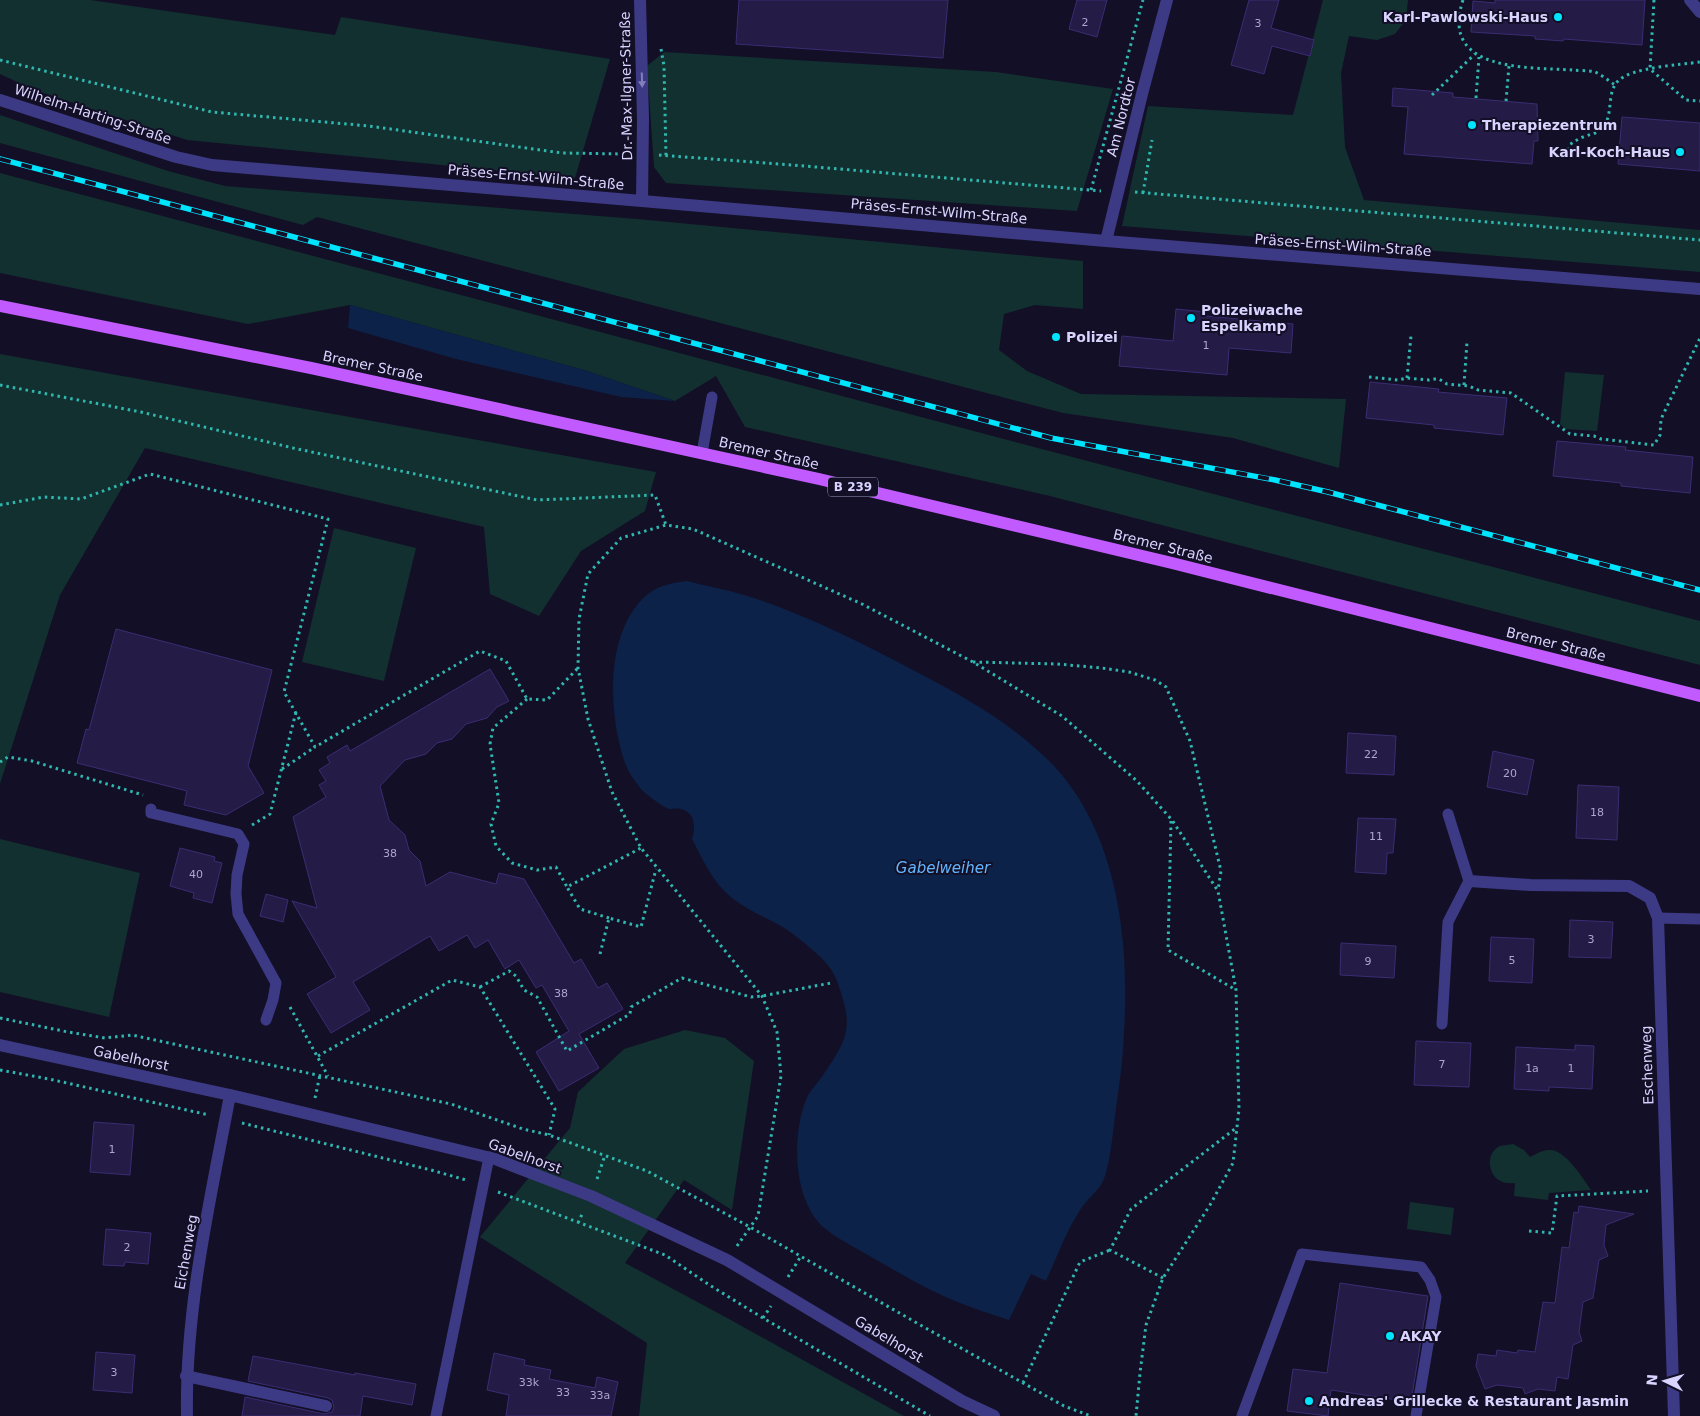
<svg xmlns="http://www.w3.org/2000/svg" width="1700" height="1416" font-family="'DejaVu Sans',sans-serif">
<rect width="100%" height="100%" fill="#130f26"/>
<path fill="#12302f" d="M0 0H90L335 35 341 17 610 59 575 178 187 140 34 90 0 74Z
M1323 0H1408L1406 20 1395 34 1377 40 1349 36 1341 73 1345 147 1364 200 1700 230V272L1122 226 1148 106 1293 115Z
M664 52 996 72 1113 89 1077 211 666 183 654 167 647 66Z
M0 115 168 171 225 186 637 219 1083 261V309L1035 305 1004 314 999 350 1027 371 1081 394 1346 399 1339 468 1233 438 1063 413 317 217 303 225 0 143Z
M0 173 1057 453 1700 621V665L1050 496 745 427 716 376 675 401 584 370 350 305 248 324 0 273Z
M0 354 656 472 645 511 581 551 539 616 490 594 484 527 145 448 60 595 0 784Z
M1565 372 1604 375 1597 431 1565 429 1560 424Z
M334 528 416 548 384 681 302 662Z
M0 839 140 873 109 1017 0 992Z
M685 1030 725 1038 754 1061 732 1210 684 1180 625 1263 729 1319 904 1416H639L647 1343 480 1237 570 1128 578 1092 624 1049Z
M1513 1144 1524 1150 1530 1157C1536 1154 1542 1150 1549 1150 1564 1148 1583 1178 1591 1190L1549 1193 1548 1200 1514 1196 1515 1183C1487 1187 1483 1153 1500 1146 1504 1145 1509 1145 1513 1144Z
M1410 1202 1454 1208 1451 1235 1407 1229Z"/>
<path fill="#0c2248" d="M350 305 584 370 675 401 621 397 456 359 348 328Z
M687 581C710 587 734 591 757 599 810 617 862 643 911 669 959 694 1005 719 1045 757 1117 825 1130 938 1124 1032 1123 1063 1118 1093 1114 1124 1112 1141 1110 1160 1105 1176 1102 1188 1089 1197 1082 1207 1067 1229 1057 1257 1046 1281L1031 1274 1009 1320C993 1315 976 1309 960 1303 927 1290 896 1271 866 1254 852 1246 829 1234 819 1223 793 1193 792 1135 806 1100 809 1091 818 1083 823 1075 850 1036 853 1026 837 981 833 970 826 962 817 954 806 944 794 934 781 926 765 917 747 910 732 898 713 883 703 860 692 839 696 828 695 811 680 809 676 808 672 809 669 809 663 807 644 793 641 789 635 781 628 772 625 763 608 714 604 630 648 594 659 585 673 583 687 581Z"/>
<path fill="#241b47" stroke="#3b2d73" d="M739 0H948L943 58 736 44Z
M1077 0H1107L1097 37 1069 29Z
M1249 0H1279L1271 28 1314 40 1310 56 1272 46 1264 74 1231 65Z
M1495 0H1645L1642 45 1564 39 1563 41 1535 39V36L1471 32 1473 1 1495 3Z
M1393 88 1453 93V97L1537 104 1538 141H1534L1532 164 1404 154 1408 107 1392 106Z
M1622 117 1700 123V171L1618 164Z
M1176 309 1206 312V316L1293 324 1291 353 1229 348 1227 375 1119 366 1122 336 1173 341Z
M1370 382 1439 389 1438 392 1507 398 1503 435 1434 428V425L1366 418Z
M1557 441 1626 447 1625 450 1693 457 1690 493 1621 486V483L1553 476Z
M116 629 272 670 248 766 264 793 226 815 184 805 187 791 77 763 86 729 89 730Z
M490 669 509 701 497 707 487 718 466 724 452 739 437 743 426 754 405 760 380 786 389 820 405 835 409 850 420 861 426 886 450 872 496 884 499 873 524 879 574 963 581 959 598 988 607 983 623 1009 579 1034 599 1068 559 1091 536 1052 569 1031 542 985 536 988 519 960 505 969 488 940 475 948 467 935 439 951 430 936 353 982 370 1010 331 1033 307 994 336 977 292 901 317 908 293 817 326 797 319 785 326 781 319 770 330 763 327 757 347 745 350 751Z
M1348 733 1396 736 1394 775 1346 773Z
M1493 751 1534 760 1527 795 1487 787Z
M1578 785 1619 787 1617 840 1576 838Z
M1358 818 1396 819 1393 853H1387L1386 874 1355 872Z
M180 848 215 857 214 861 222 863 212 903 193 898 194 893 170 886Z
M266 894 288 900 283 922 260 916Z
M1570 920 1613 922 1611 958 1569 957Z
M1491 937 1534 939 1532 983 1489 981Z
M1341 943 1396 946 1394 978 1340 975Z
M1416 1041 1471 1043 1469 1087 1414 1085Z
M1575 1045 1594 1046 1592 1089 1549 1087V1091L1514 1089 1516 1047 1575 1050Z
M94 1122 134 1125 130 1175 90 1172Z
M1579 1206 1634 1214 1606 1225 1604 1245 1608 1256 1599 1260 1593 1298 1583 1302 1579 1332 1582 1341 1573 1345 1568 1379 1557 1377 1555 1391 1538 1389 1525 1394 1523 1388 1497 1385 1485 1389 1476 1366 1478 1354 1496 1356 1497 1350 1517 1353 1518 1350 1535 1352 1543 1302 1555 1303 1562 1247 1569 1248 1574 1212 1578 1213Z
M106 1229 151 1233 148 1264 125 1262 124 1266 103 1265Z
M1340 1283 1428 1296 1411 1402 1331 1390 1328 1416 1287 1411 1293 1369 1327 1373Z
M96 1352 135 1355 132 1393 93 1390Z
M494 1353 525 1360 524 1365 551 1370 549 1379 595 1388 597 1377 618 1382 611 1416H506L509 1395 487 1390Z
M253 1356 355 1375V1373L416 1384 412 1405 363 1396 360 1416H242L245 1397 324 1414 332 1412 334 1407 332 1400 328 1398 248 1381Z"/>
<g fill="none" stroke-linecap="round" stroke-linejoin="round">
<path stroke="#2fb8b0" stroke-width="3" stroke-dasharray="2.5 4" stroke-linecap="butt" d="M1463 0C1439 72 1527 67 1572 70 1579 71 1589 70 1595 72 1602 75 1609 81 1615 85
M1654 0 1650 69 1686 100 1700 101
M661 49 664 66 666 156
M0 60 212 112 369 126 562 153 625 154
M1432 95 1475 54
M1476 98 1479 57
M1506 101 1509 66
M1569 150V145C1574 142 1578 139 1583 137 1590 134 1598 134 1603 127 1614 114 1606 93 1618 81 1632 67 1680 65 1700 62
M659 155 792 165 1101 191
M1091 190 1143 0
M1135 192 1700 240
M1143 193 1152 140
M1369 377 1398 380 1407 378 1429 380 1435 379H1439L1447 384 1469 386 1478 390 1511 393 1570 434 1594 436 1601 439 1654 445 1660 435 1661 419 1700 338
M1407 378 1411 336
M0 385 141 412 293 448 537 500 655 495 666 525
M1464 385 1467 342
M0 505 44 497 81 499 150 474 328 519 284 692 315 747 480 651 506 661 527 699 547 700 578 668
M973 662 1057 664 1102 668 1129 672 1155 680 1166 687 1190 741 1221 871 1218 890
M527 699 493 728 490 744 499 803 491 824 496 846 512 863 537 870 556 867 567 887
M0 762 8 757 32 761 143 795
M282 769 315 747
M1171 821 1168 950 1236 990
M252 825 270 814 296 712
M609 918 580 909 567 887 641 848
M600 954 609 918 641 927 656 869
M480 987 509 971 516 976 524 990 537 997 567 1051 630 1014 631 1007 682 978 751 997 762 996 831 983
M290 1007 328 1076
M0 1018 68 1032 105 1038 132 1035 451 1104 523 1129 549 1135 647 1171 750 1227 915 1322 1064 1406 1091 1416
M318 1056 452 980 480 987 555 1109 549 1135
M0 1070 49 1079 209 1115
M315 1098 320 1075
M242 1123 431 1170 466 1180
M597 1179 605 1155
M498 1192 665 1255 711 1286 763 1318 930 1416
M578 1223 583 1212
M1529 1231 1552 1233 1557 1196 1648 1191
M737 1246 758 1216 781 1076 777 1032 762 996 641 848 612 792 588 719 578 668 579 619 588 574 621 538 666 525 693 529 862 604 973 662 1062 716 1137 781 1172 820 1218 891 1236 990 1239 1109 1233 1163 1210 1205 1163 1278 1146 1325 1140 1373 1136 1416
M788 1277 801 1256
M1163 1278 1110 1250 1131 1209 1236 1128
M763 1318 771 1306
M1023 1383 1080 1262 1110 1250"/>
<path stroke="#3d3a85" stroke-width="11" d="M702 453 712 397
M151 809V813L238 834 244 844 237 875 236 894 238 914 276 983 273 1000 266 1020
M1658 918 1700 919
M1442 1024 1448 922 1469 881 1448 814
M436 1416 489 1157
M1242 1416 1302 1254 1421 1267 1430 1280 1436 1297 1416 1416"/>
<path stroke="#3d3a85" stroke-width="12" d="M640 0 643 119 642 201
M1690 0 1700 12
M0 100 176 157 212 165 642 201 1106 241 1700 289
M1106 241 1142 94 1167 0
M1469 881 1530 885 1629 886 1650 898 1658 918 1674 1416
M0 1045 230 1095 495 1159 591 1196 727 1260 962 1401 994 1416
M186 1376 326 1406
M187 1416C185 1308 210 1201 230 1095"/>
<path stroke="#c25bff" stroke-width="12" d="M0 306 311 368 819 479 1172 563 1700 696"/>
<g stroke="#00e5ff" stroke-width="5.5">
<path id="rail" d="M0 159 1051 438 1275 480 1328 492 1700 590"/>
</g>
<use href="#rail" stroke="#130f26" stroke-width="4" stroke-dasharray="11" stroke-linecap="butt"/>
</g>
<defs><path id="oneway-solid" d="M-6-.8H1V-3.2L6.5 0L1 3.2V.8H-6Z" transform="scale(1.25)"/></defs>
<use fill="#837fbc" href="#oneway-solid" transform="translate(642 80) rotate(88)"/>
<g fill="#00e5ff" stroke="#130f26" stroke-width="2">
<circle cx="1558" cy="17" r="5"/>
<circle cx="1472" cy="125" r="5"/>
<circle cx="1680" cy="152" r="5"/>
<circle cx="1191" cy="318" r="5"/>
<circle cx="1056" cy="337" r="5"/>
<circle cx="1390" cy="1336" r="5"/>
<circle cx="1309" cy="1401" r="5"/>
</g>
<g text-anchor="middle" dominant-baseline="central" stroke-width="4" stroke-linejoin="round" paint-order="stroke">
<g font-size="11" fill="#aca6d1">
<text x="1085" y="22">2</text>
<text x="1258" y="23">3</text>
<text x="1206" y="345">1</text>
<text x="1371" y="754">22</text>
<text x="1510" y="773">20</text>
<text x="1597" y="812">18</text>
<text x="1376" y="836">11</text>
<text x="390" y="853">38</text>
<text x="196" y="874">40</text>
<text x="1591" y="939">3</text>
<text x="1512" y="960">5</text>
<text x="1368" y="961">9</text>
<text x="561" y="993">38</text>
<text x="1442" y="1064">7</text>
<text x="1532" y="1068">1a</text>
<text x="1571" y="1068">1</text>
<text x="112" y="1149">1</text>
<text x="127" y="1247">2</text>
<text x="114" y="1372">3</text>
<text x="529" y="1382">33k</text>
<text x="563" y="1392">33</text>
<text x="600" y="1395">33a</text>
</g>
<rect fill="#130f26" stroke="#9e99be" stroke-width="1" x="828" y="477.5" width="50" height="19" rx="4"/>
<g font-size="12" font-weight="bold" fill="#d9d4ff">
<text x="853" y="487">B 239</text>
</g>
<g font-size="14" font-weight="bold" fill="#d9d4ff" stroke="#130f26" text-anchor="start">
<text x="1548" y="17" text-anchor="end">Karl-Pawlowski-Haus</text>
<text x="1482" y="125">Therapiezentrum</text>
<text x="1670" y="152" text-anchor="end">Karl-Koch-Haus</text>
<text x="1201" y="310">Polizeiwache<tspan x="1201" dy="16">Espelkamp</tspan></text>
<text x="1066" y="337">Polizei</text>
<text x="1400" y="1336">AKAY</text>
<text x="1319" y="1401">Andreas' Grillecke &amp; Restaurant Jasmin</text>
</g>
<g font-size="14" fill="#d9d4ff" stroke="#130f26">
<text transform="translate(626 86) rotate(-91)">Dr.-Max-Ilgner-Straße</text>
<text transform="translate(93 114) rotate(18)">Wilhelm-Harting-Straße</text>
<text transform="translate(1121 117) rotate(-76)">Am Nordtor</text>
<text transform="translate(536 177) rotate(5)">Präses-Ernst-Wilm-Straße</text>
<text transform="translate(939 211) rotate(5)">Präses-Ernst-Wilm-Straße</text>
<text transform="translate(1343 245) rotate(4)">Präses-Ernst-Wilm-Straße</text>
<text transform="translate(373 366) rotate(12)">Bremer Straße</text>
<text transform="translate(769 453) rotate(13)">Bremer Straße</text>
<text transform="translate(1163 546) rotate(14)">Bremer Straße</text>
<text transform="translate(1556 644) rotate(14)">Bremer Straße</text>
<text transform="translate(131 1058) rotate(12)">Gabelhorst</text>
<text transform="translate(1647 1065) rotate(-92)">Eschenweg</text>
<text transform="translate(525 1156) rotate(20)">Gabelhorst</text>
<text transform="translate(186 1252) rotate(-80)">Eichenweg</text>
<text transform="translate(889 1339) rotate(31)">Gabelhorst</text>
</g>
<g font-size="15" font-style="italic" fill="#62b6ff" stroke="#130f26">
<text x="943" y="868">Gabelweiher</text>
</g>
</g>
<g transform="translate(1665 1381) rotate(275)" stroke="#130f26" stroke-width="4" paint-order="stroke">
<path d="M0-4L9 19L0 12L-9 19Z" fill="#d9d4ff"/>
<text y="-8" font-size="14" font-weight="bold" text-anchor="middle" fill="#d9d4ff">N</text>
</g>
</svg>
